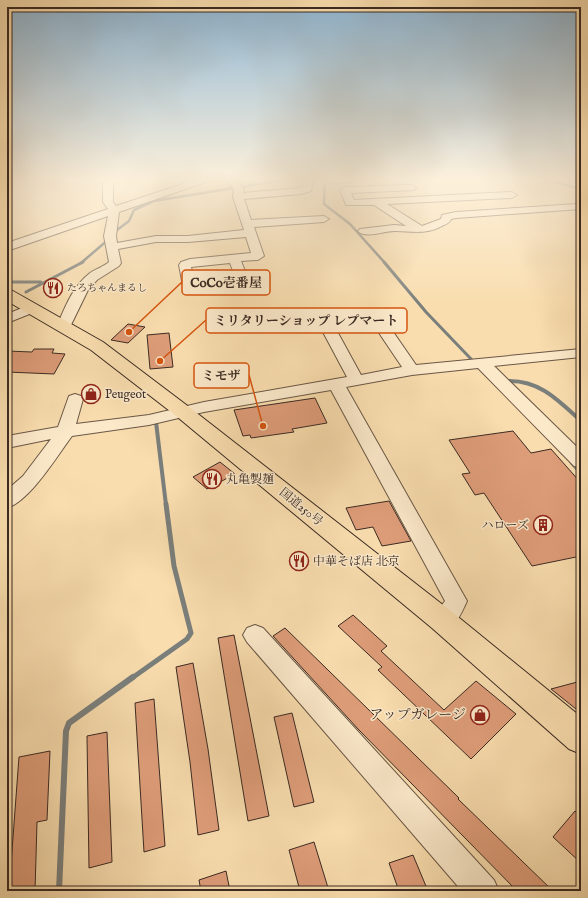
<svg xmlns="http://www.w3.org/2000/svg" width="588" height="898" font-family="'IM FELL English','Noto Serif JP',serif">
<rect width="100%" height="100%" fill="#f9ddae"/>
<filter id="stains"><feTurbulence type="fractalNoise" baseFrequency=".005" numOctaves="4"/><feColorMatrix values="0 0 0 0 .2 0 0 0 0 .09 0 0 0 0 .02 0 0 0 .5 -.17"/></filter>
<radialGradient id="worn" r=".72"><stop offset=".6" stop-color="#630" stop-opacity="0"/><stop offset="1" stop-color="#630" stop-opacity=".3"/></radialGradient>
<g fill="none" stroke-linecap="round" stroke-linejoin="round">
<path stroke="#7a7f7c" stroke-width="2.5" d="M325 179 324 204 350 224 385 263
M545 179 581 189
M567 179 581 181
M113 233 129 221 134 210 154 201 289 179
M81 263 109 239"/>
<path stroke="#7a7f7c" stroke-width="3" d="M384 262 426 312 472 360
M9 282H41
M26 292 83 262"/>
<path stroke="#7a7f7c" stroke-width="4" d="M508 381C540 380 559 401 581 421
M156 422 166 505
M572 463 581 473"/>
<path stroke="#7a7f7c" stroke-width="5" d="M132 678 187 639 191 633 174 566 166 504"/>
<path stroke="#7a7f7c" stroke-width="6" d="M59 891 66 731 69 723 133 677"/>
</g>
<path fill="#de9d79" stroke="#3a2a23" d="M128 324 145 327 128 343 111 340Z
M169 333 173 367 150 369 147 335Z
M34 349H54L52 353 65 354 54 374 7 372V351L32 352Z
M315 398 327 423 292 429 294 432 251 438 250 435 243 436 234 410Z
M513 431 531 453 551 449 581 483V556L532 566 484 493 475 495 462 474 470 473 449 440Z
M220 462 235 474 207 489 193 477Z
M389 501 411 541 382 546 373 527 356 530 346 508Z
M353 615 387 646 381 651 444 710 476 681 516 714 471 759 378 670 382 667 338 626Z
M285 628 459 798 458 799 553 891H517L359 730 273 636Z
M234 635 269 816 248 821 218 638Z
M193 663 208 749 219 830 198 835 190 762 176 667Z
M581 681V713L551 689Z
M154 699 165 846 144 852 135 703Z
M292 713 314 802 294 807 274 717Z
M107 732 112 862 89 868 87 736Z
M50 751 47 820 37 822 35 891H9L19 757Z
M575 811 581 816V863L553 837Z
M314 842 329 891H300L289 850Z
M413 855 428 891H399L389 863Z
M226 871 230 891H201L199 880Z"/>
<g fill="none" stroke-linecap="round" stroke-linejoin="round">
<g stroke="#6a5746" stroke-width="2">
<path id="minor" d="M103 179H113V202L116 206 198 179H211L209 181 119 212 116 236 117 243 156 236H188L244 230 233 197 234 189 225 179H235L244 189 243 193 300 188 303 187V179H313L311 191 301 194 244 199 251 220 324 216 329 219 324 222 254 227 264 256 258 260 241 261 249 281 248 284 194 292 184 289 183 286 179 265 181 262 190 259 251 253 246 237 188 242H156L118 249 121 263 119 266 97 280 88 290 69 329H59L57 326C65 307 73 286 90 273 96 269 103 267 109 262L104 236 108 216 7 251V243L108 209 103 202ZM230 263 236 279 195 284 191 267Z
M327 179H356C351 184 332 184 327 179Z
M411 185 414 186 416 188 414 190 351 193 354 200 512 192 517 195 512 198 387 204 422 226 441 219 442 215 456 212 577 204 581 205V209L456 218 451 219C450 223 446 224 442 226 426 235 412 231 394 231 385 231 364 239 358 231L360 229 394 225 406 226 374 205H346L340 190 345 187Z
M32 304 37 305 39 308 37 311 7 323V314Z
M373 309 378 310 416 365 581 349V357L494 366 581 451V468L574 466 478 368 412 375 346 387 467 601C460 616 454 634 434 627L430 620 445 601 331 390 204 412 149 425 72 436C57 456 30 501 7 508V490L23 476 51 439 7 448V436L58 427 69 396 75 394 81 396 83 399 76 424 149 415 204 402 347 377 316 319 318 316 323 315ZM369 318 402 367 361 375 332 322Z
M255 625 263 628 494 880 499 891H462L247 642 243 635 247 628Z"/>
</g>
<g stroke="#3a2a23" stroke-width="2">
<path id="highway" d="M7 289 13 291 103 342 189 407 452 612 581 717V754L569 749 432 628 175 415 91 350 7 301Z"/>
</g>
<use href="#minor" fill="#fbe9ca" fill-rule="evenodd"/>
<use href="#highway" fill="#f9ddae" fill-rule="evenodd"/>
</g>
<linearGradient id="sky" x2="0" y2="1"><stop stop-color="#8db6d4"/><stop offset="0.59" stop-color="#fcf0db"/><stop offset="1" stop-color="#fcf0db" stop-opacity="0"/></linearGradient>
<rect width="588" height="304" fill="url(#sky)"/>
<defs>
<g id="restaurant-ring" transform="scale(1)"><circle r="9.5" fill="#fbe9ca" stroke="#8f2418" stroke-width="1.5"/><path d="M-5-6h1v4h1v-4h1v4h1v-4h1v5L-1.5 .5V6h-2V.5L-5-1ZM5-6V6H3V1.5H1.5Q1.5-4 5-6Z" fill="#8f2418"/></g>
<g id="shop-ring" transform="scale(1)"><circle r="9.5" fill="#fbe9ca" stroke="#8f2418" stroke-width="1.5"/><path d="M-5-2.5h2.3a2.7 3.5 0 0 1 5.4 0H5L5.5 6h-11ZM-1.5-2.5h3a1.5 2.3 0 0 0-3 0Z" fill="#8f2418"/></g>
<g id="building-ring" transform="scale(1)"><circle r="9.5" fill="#fbe9ca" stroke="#8f2418" stroke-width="1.5"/><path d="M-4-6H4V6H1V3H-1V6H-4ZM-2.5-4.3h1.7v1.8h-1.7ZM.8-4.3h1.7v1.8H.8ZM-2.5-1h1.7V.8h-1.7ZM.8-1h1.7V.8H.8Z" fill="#8f2418"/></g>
</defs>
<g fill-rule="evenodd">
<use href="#restaurant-ring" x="53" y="288"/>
<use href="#shop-ring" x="91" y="394"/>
<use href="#restaurant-ring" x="212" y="479"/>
<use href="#building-ring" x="543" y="525"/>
<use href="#restaurant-ring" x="299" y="561"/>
<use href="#shop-ring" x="480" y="715"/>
</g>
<g text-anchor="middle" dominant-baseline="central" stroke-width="3" stroke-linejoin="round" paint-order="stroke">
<g font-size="10" fill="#3a2a23" stroke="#fbe9ca" text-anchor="start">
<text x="67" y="288">たろちゃんまるし</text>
</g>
<g font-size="12" fill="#3a2a23" stroke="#fbe9ca" text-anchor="start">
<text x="105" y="394">Peugeot</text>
<text x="226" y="479">丸亀製麺</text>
<text x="529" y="525" text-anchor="end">ハローズ</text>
<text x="313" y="561">中華そば店 北京</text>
</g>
<g font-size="12" fill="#3a2a23" stroke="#fbe9ca">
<text transform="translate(301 507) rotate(39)">国道250号</text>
</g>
<g font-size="14" fill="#3a2a23" stroke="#fbe9ca" text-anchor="end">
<text x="466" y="715">アップガレージ</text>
</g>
</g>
<path fill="none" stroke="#d7540e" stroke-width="1.5" d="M129 332L182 282M160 361L206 320M263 426L249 375"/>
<g fill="#d7540e" stroke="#fbe9ca" stroke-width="1.5">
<circle cx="129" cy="332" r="4"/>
<circle cx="160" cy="361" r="4"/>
<circle cx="263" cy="426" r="4"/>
</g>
<g fill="#fbe9ca" stroke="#d7540e" stroke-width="1.5">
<rect x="182" y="270" width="88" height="25" rx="4"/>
<rect x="206" y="308" width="201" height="25" rx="4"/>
<rect x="194" y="363" width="55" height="25" rx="4"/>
</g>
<g font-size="13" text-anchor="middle" font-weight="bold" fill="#3a2a23">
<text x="226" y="287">CoCo壱番屋</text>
<text x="306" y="325">ミリタリーショップ レプマート</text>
<text x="221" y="380">ミモザ</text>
</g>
<rect width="588" height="898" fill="none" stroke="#f9ddae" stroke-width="24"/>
<rect x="8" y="8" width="572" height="882" fill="none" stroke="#3a2a23" stroke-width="2"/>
<rect x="12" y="12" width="564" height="874" fill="none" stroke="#3a2a23"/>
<rect width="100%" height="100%" filter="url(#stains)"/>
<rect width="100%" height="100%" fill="url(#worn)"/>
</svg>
